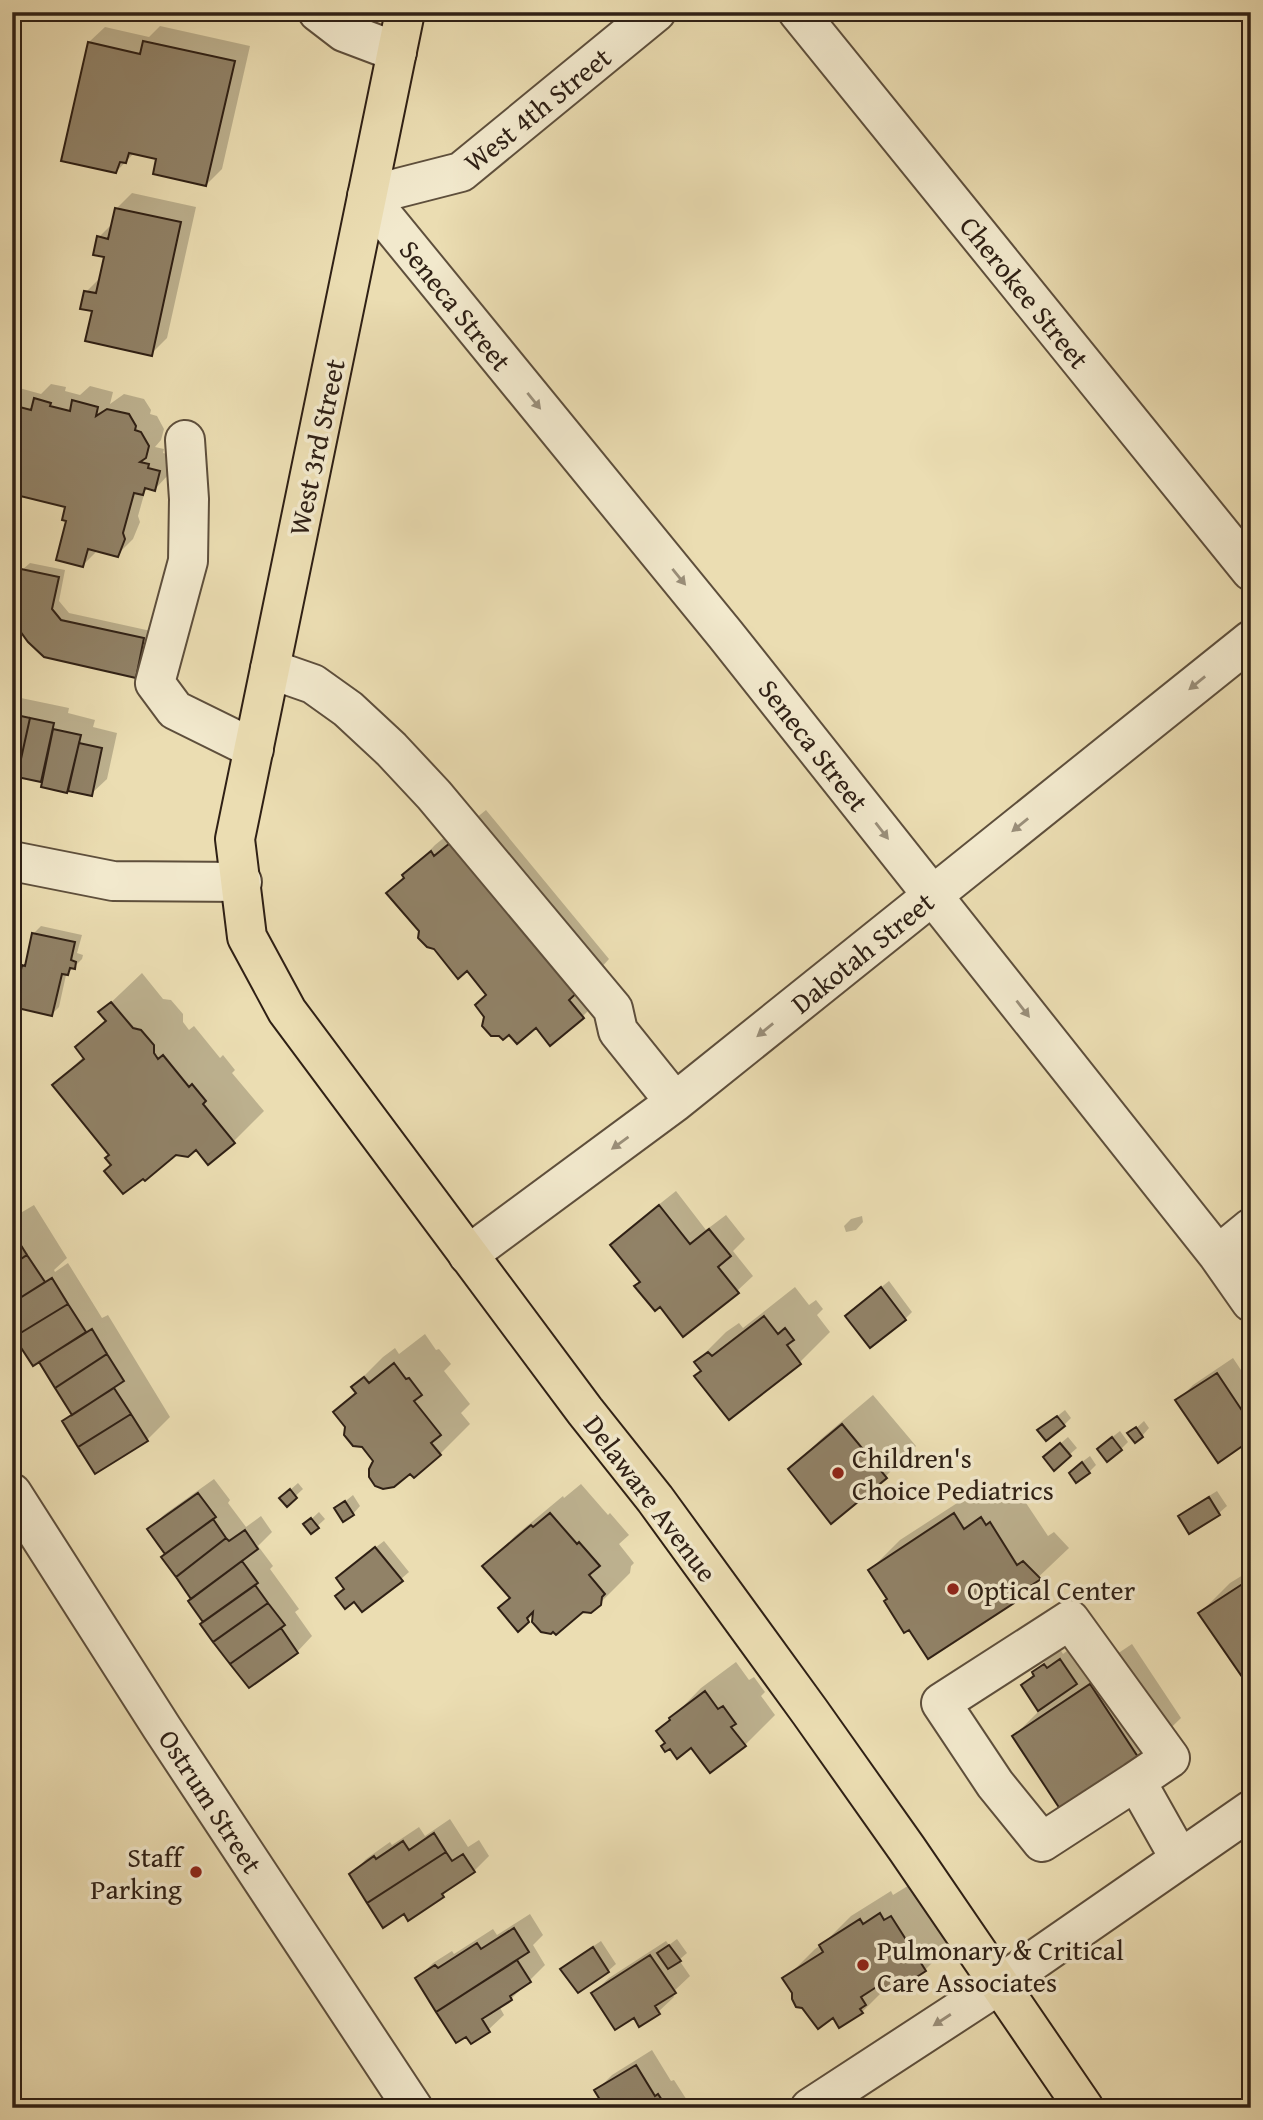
<svg xmlns="http://www.w3.org/2000/svg" width="1263" height="2120" font-family="'Gentium Book Plus',serif">
<rect width="100%" height="100%" fill="#ebddb2"/>
<filter id="stains"><feTurbulence type="fractalNoise" baseFrequency=".00286" numOctaves="4"/><feColorMatrix values="0 0 0 0 .2 0 0 0 0 .09 0 0 0 0 .02 0 0 0 .5 -.17"/></filter>
<radialGradient id="worn" r=".72"><stop offset=".6" stop-color="#630" stop-opacity="0"/><stop offset="1" stop-color="#630" stop-opacity=".3"/></radialGradient>
<path fill="#0003" d="M160 26 250 46 222 169 206 185 158 158 135 152 116 172 89 42 105 27 149 37Z
M132 193 196 207 167 338 151 354 94 310 86 292 102 276 106 256 99 237 113 223 116 209Z
M51 384 66 387 65 391 80 395 90 386 113 392 110 404 124 394 144 399 151 410 150 414 157 416 164 429 161 440 155 447 164 449 163 453 175 456 170 473 155 489 149 487 145 491 138 516 140 522 133 539 117 555 98 550 83 565 68 520 67 506 12 492V386L41 394Z
M30 563 65 570 59 601 69 613 151 631 143 669 136 676 45 656 22 570Z
M21 698 69 708 68 713 95 720 93 727 117 733 107 779 91 794 43 786V781L12 774V702L16 703Z
M486 810 609 959 599 970 613 986 583 1016 550 1044 536 1026 510 1033 488 994 467 969 420 930 389 893 435 845 462 823 465 827Z
M41 926 82 935 77 953 83 955 82 959 66 975 59 1007 52 1014 23 966 28 962 34 933Z
M142 973 163 999 171 1000 183 1014V1022L189 1030 194 1026 220 1058 223 1055 235 1070 232 1073 264 1111 234 1141 208 1163 196 1148 176 1154 113 1165 111 1154 55 1085 84 1056 77 1047 106 1019 101 1012Z
M676 1191 706 1230 726 1215 745 1239 733 1251 753 1276 737 1291 641 1281 612 1245 628 1229Z
M34 1205 67 1258 54 1270 55 1272 68 1263 102 1318 108 1315 170 1417 147 1440 64 1421 73 1413 39 1360 12 1331V1218Z
M862 1216 863 1222 856 1230 846 1232 844 1226 851 1219Z
M889 1281 912 1312 905 1319 854 1309Z
M795 1287 809 1305 816 1300 823 1309 817 1315 830 1332 800 1362 729 1417 696 1362 726 1332 739 1323 743 1328Z
M425 1334 436 1350 439 1349 451 1364 444 1371 470 1404 461 1413 470 1424 440 1454 411 1471 375 1461 336 1413 357 1391 353 1387 383 1357 395 1348 399 1354Z
M1233 1358 1251 1385V1438L1178 1400 1193 1385Z
M873 1395 916 1446 886 1476 832 1522 791 1469 821 1439Z
M1065 1410 1071 1418 1064 1425 1040 1430Z
M1144 1421 1149 1428 1142 1436 1130 1434Z
M1120 1431 1128 1442 1121 1449 1106 1442Z
M1068 1437 1077 1448 1054 1468 1053 1450Z
M1090 1456 1096 1465 1089 1472 1078 1465Z
M214 1479 230 1500 228 1503 246 1527 261 1516 272 1532 258 1546 273 1566 270 1569 299 1609 295 1612 312 1636 297 1652 249 1686 202 1624 205 1622 193 1598 167 1554 149 1529 165 1514Z
M298 1483 303 1489 287 1504 289 1491Z
M581 1484 608 1515 610 1513 629 1535 619 1544 634 1563 631 1566 630 1573 600 1603 535 1613 528 1620 485 1566 515 1536 563 1496 564 1498Z
M985 1485 995 1500 1012 1488 1017 1496 1020 1494 1048 1536 1054 1532 1069 1548 1013 1601 889 1599 870 1570 900 1540Z
M1217 1491 1227 1506 1219 1513 1189 1532 1180 1516 1188 1509Z
M353 1495 360 1506 353 1514 336 1509Z
M319 1512 325 1519 311 1532 306 1524Z
M384 1541 409 1572 401 1579 345 1588V1571Z
M1251 1570V1675L1200 1613 1230 1583Z
M1076 1644 1087 1674 1132 1644 1181 1718 1139 1759 1014 1736 1040 1710 1023 1685 1049 1657 1060 1649 1063 1654Z
M736 1662 749 1680 754 1677 765 1692 761 1696 775 1715 745 1745H691L667 1742 659 1731 701 1688Z
M450 1819 468 1847 479 1840 489 1856 474 1871 455 1883 442 1896 404 1912 351 1875 366 1859 390 1842 392 1845 419 1827 425 1836Z
M911 1884 955 1940 925 1970 888 1986 862 2012 833 2016 794 1993 785 1979 815 1949 825 1942 851 1916 891 1891 893 1895Z
M530 1914 543 1935 533 1945 545 1965 511 1999 499 2006 504 2015 488 2030 466 2035 457 2040 417 1979 433 1963 452 1951 454 1954 493 1929 497 1935Z
M677 1939 687 1953 679 1960 690 1976 672 1993 674 1997 658 2012 634 2016 593 1993 609 1978 666 1941 669 1945Z
M601 1941 616 1964 608 1971 562 1969 570 1962Z
M652 2050 671 2081 674 2080 692 2108H607L597 2090 612 2075Z"/>
<path fill="#918267" stroke="#2f2015" stroke-width="2" d="M143 41 235 61 206 186 153 174 156 159 129 153 126 163 120 162 116 173 61 161 88 42 140 54Z
M115 208 181 222 152 356 85 341 92 311 80 309 84 291 96 293 104 257 93 255 97 236 108 239Z
M34 398 51 403 50 406 70 411 72 400 98 407 96 416 107 409 129 414 136 426 135 430 141 432 149 446 146 458 140 462 149 464 148 468 160 471 155 491 145 488 143 495 134 493 123 533 125 539 118 557 88 549 83 567 56 560 66 521 62 520 65 507 12 494V405L31 410Z
M21 569 59 577 52 609 61 620 144 638 136 678 44 657 28 642 15 624 12 610Z
M12 714 30 718 17 777 12 776Z
M30 718 54 723 41 782 17 777Z
M53 729 81 735 67 793 41 787Z
M79 743 102 748 92 796 68 791Z
M455 839 580 990 569 1000 584 1018 550 1046 536 1028 517 1044 509 1035 503 1040 499 1036H491L482 1026 484 1017 475 1005 486 995 467 971 458 979 434 949 427 947 418 938 419 931 386 893 404 878 402 875 431 851 434 856Z
M32 933 75 942 71 960 76 962 75 969 70 968 68 975 62 974 52 1016 13 1007 22 965 25 966Z
M111 1002 133 1028 141 1030 154 1045V1053L158 1059 163 1055 189 1087 192 1084 206 1101 203 1104 235 1143 208 1165 196 1150 188 1157 176 1155 145 1181 143 1179 123 1194 104 1171 111 1165 105 1158 109 1155 52 1085 84 1059 75 1047 106 1021 98 1012Z
M659 1205 690 1244 709 1229 731 1256 718 1267 739 1293 683 1337 660 1307 655 1311 634 1286 640 1282 610 1245Z
M12 1231 27 1255 12 1265Z
M27 1255 45 1282 12 1303V1265Z
M52 1278 68 1304 14 1337 12 1334V1303Z
M881 1287 906 1320 870 1348 845 1316Z
M68 1304 86 1332 33 1366 14 1337Z
M764 1316 778 1334 785 1328 794 1340 787 1345 801 1364 729 1420 694 1376 701 1371 694 1362 708 1352 712 1356Z
M92 1329 107 1354 55 1388 39 1362Z
M107 1354 124 1381 72 1415 55 1388Z
M394 1363 406 1379 409 1378 422 1395 414 1401 441 1435 431 1443 441 1455 414 1478 410 1474 394 1487 383 1489 375 1486 369 1477V1469L373 1461 362 1447 353 1446 344 1435 345 1427 333 1412 356 1393 351 1387 364 1377 369 1383Z
M1217 1373 1251 1424V1440L1218 1463 1175 1400Z
M114 1388 131 1414 78 1447 62 1421Z
M131 1414 148 1441 95 1474 78 1447Z
M1057 1416 1065 1426 1046 1441 1037 1430Z
M842 1424 887 1478 831 1524 788 1469Z
M1136 1427 1143 1437 1135 1443 1127 1433Z
M1112 1437 1122 1450 1107 1462 1097 1449Z
M1060 1443 1071 1456 1054 1471 1043 1457Z
M1082 1462 1090 1473 1076 1483 1069 1473Z
M290 1489 297 1498 287 1507 279 1498Z
M198 1493 216 1517 165 1554 147 1529Z
M1209 1497 1220 1515 1189 1534 1178 1516Z
M345 1501 354 1515 343 1522 334 1508Z
M550 1513 577 1544 579 1542 600 1566 589 1575 605 1594 602 1597 601 1605 591 1613 583 1612 556 1635 553 1632 551 1634 541 1632 532 1622 533 1612 527 1618 529 1622 518 1632 498 1608 510 1598 482 1566 531 1525 533 1527Z
M954 1513 964 1529 981 1517 986 1525 990 1522 1017 1565 1023 1561 1041 1579 1012 1598 1014 1603 928 1659 909 1630 904 1633 884 1601 887 1599 868 1570Z
M311 1518 319 1528 311 1534 303 1524Z
M213 1519 226 1538 176 1577 161 1557Z
M245 1530 258 1549 191 1599 176 1577 226 1538 229 1541Z
M375 1547 403 1581 362 1612 354 1602 345 1609 335 1596 344 1589 336 1578Z
M242 1561 258 1583 203 1622 188 1601Z
M1244 1583 1251 1593V1677L1245 1681 1198 1613Z
M255 1585 268 1603 213 1642 200 1624Z
M268 1603 285 1625 230 1664 213 1642Z
M281 1628 298 1653 249 1688 230 1664Z
M1060 1659 1077 1684 1038 1711 1021 1685 1034 1676 1032 1672 1044 1664 1047 1668Z
M1090 1684 1140 1760 1060 1809 1012 1736Z
M705 1691 718 1709 723 1706 736 1724 731 1727 746 1746 710 1773 691 1748 677 1759 670 1749 665 1752 661 1746 665 1743 656 1731 670 1720 669 1718Z
M434 1833 446 1852 367 1903 349 1874 374 1856 376 1859 403 1841 409 1850Z
M446 1852 452 1861 463 1854 475 1872 442 1894 444 1897 408 1921 404 1914 383 1928 367 1903Z
M880 1913 884 1920 891 1916 926 1971 896 1990 885 1987 881 1990 878 1986 861 1997 866 2005 860 2009 863 2013 839 2028 833 2018 818 2029 802 2008 796 2007 792 1999V1993L782 1978 823 1952 819 1945 860 1919 863 1924Z
M514 1928 529 1952 436 2012 415 1978 435 1965 438 1968 477 1943 481 1949Z
M669 1945 681 1961 668 1969 657 1953Z
M593 1947 609 1972 578 1993 560 1969Z
M650 1955 676 1993 655 2006 660 2014 639 2027 634 2018 615 2030 591 1993Z
M517 1960 531 1982 510 1996 512 2000 482 2019 490 2032 471 2044 466 2037 456 2043 436 2012Z
M636 2065 655 2096 658 2094 667 2108H605L594 2090Z"/>
<g fill="none" stroke-linecap="round" stroke-linejoin="round">
<g stroke="#5e4f3c" stroke-width="42">
<path id="minor" d="M318 12 344 32 397 52
M656 12 461 172 367 196 725 634 1218 1255 1251 1302
M798 12 1251 571
M185 440 189 499 188 561 155 683 175 710 254 749
M270 669 313 684 348 709 391 749 434 795 613 1009 618 1031 675 1102
M12 861 113 881 242 882
M468 1255 675 1102 1251 640
M1218 1255 1251 1228
M12 1493 162 1728 413 2108
M1136 1781 1042 1842 995 1784 941 1703 1070 1620 1170 1758 1136 1781 1180 1859
M810 2108 1000 1984 1251 1810"/>
</g>
<g stroke="#2f2015" stroke-width="42">
<path id="major" d="M405 12 235 839 247 937 287 1011 585 1411 655 1499 810 1712 907 1849 1084 2108"/>
</g>
<use href="#minor" stroke="#f2e9cd" stroke-width="38"/>
<use href="#major" stroke="#ebddb2" stroke-width="38"/>
</g>
<defs><path id="oneway-solid" d="M-6-.8H1V-3.2L6.5 0L1 3.2V.8H-6Z" transform="scale(1.75)"/></defs>
<g fill="#9a8f7a">
<use href="#oneway-solid" transform="translate(534 401) rotate(51)"/>
<use href="#oneway-solid" transform="translate(679 577) rotate(51)"/>
<use href="#oneway-solid" transform="translate(1197 683) rotate(141)"/>
<use href="#oneway-solid" transform="translate(1020 825) rotate(141)"/>
<use href="#oneway-solid" transform="translate(882 831) rotate(52)"/>
<use href="#oneway-solid" transform="translate(1023 1009) rotate(52)"/>
<use href="#oneway-solid" transform="translate(765 1030) rotate(141)"/>
<use href="#oneway-solid" transform="translate(620 1143) rotate(144)"/>
<use href="#oneway-solid" transform="translate(942 2020) rotate(147)"/>
</g>
<g fill="#8f2418" stroke="#f2e9cd" stroke-width="2.5">
<circle cx="838" cy="1473" r="7"/>
<circle cx="953" cy="1589" r="7"/>
<circle cx="196" cy="1872" r="7"/>
<circle cx="863" cy="1965" r="7"/>
</g>
<g text-anchor="middle" dominant-baseline="central" stroke-width="7" stroke-linejoin="round" paint-order="stroke">
<g font-size="28" fill="#2f2015" stroke="#f2e9cd">
<text transform="translate(537 109) rotate(-39)">West 4th Street</text>
<text transform="translate(1025 292) rotate(51)">Cherokee Street</text>
<text transform="translate(456 305) rotate(51)">Seneca Street</text>
<text transform="translate(316 447) rotate(-78)">West 3rd Street</text>
<text transform="translate(814 745) rotate(52)">Seneca Street</text>
<text transform="translate(862 952) rotate(-39)">Dakotah Street</text>
<text transform="translate(651 1498) rotate(53)">Delaware Avenue</text>
<text transform="translate(211 1801) rotate(57)">Ostrum Street</text>
</g>
<g font-size="28" fill="#2f2015" stroke="#f2e9cd" text-anchor="start">
<text x="852" y="1457">Children's<tspan x="852" dy="32">Choice Pediatrics</tspan></text>
<text x="967" y="1589">Optical Center</text>
<text x="182" y="1856" text-anchor="end">Staff<tspan x="182" dy="32">Parking</tspan></text>
<text x="877" y="1949">Pulmonary &amp; Critical<tspan x="877" dy="32">Care Associates</tspan></text>
</g>
</g>
<rect width="1263" height="2120" fill="none" stroke="#ebddb2" stroke-width="42"/>
<rect x="14" y="14" width="1235" height="2092" fill="none" stroke="#2f2015" stroke-width="3.5"/>
<rect x="21" y="21" width="1221" height="2078" fill="none" stroke="#2f2015" stroke-width="2"/>
<rect width="100%" height="100%" filter="url(#stains)"/>
<rect width="100%" height="100%" fill="url(#worn)"/>
</svg>
